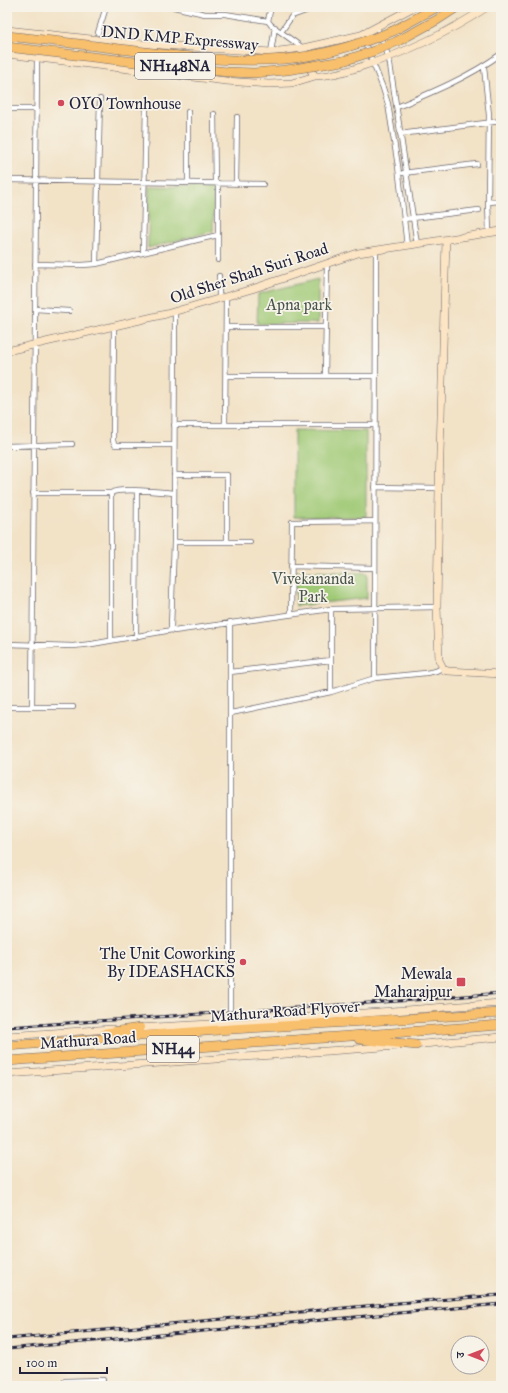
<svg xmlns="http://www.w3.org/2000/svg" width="508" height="1393" font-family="'IM FELL Great Primer','Noto Serif Devanagari',serif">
<rect width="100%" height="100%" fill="#f7f3e8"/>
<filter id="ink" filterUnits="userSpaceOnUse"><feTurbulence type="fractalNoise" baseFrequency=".025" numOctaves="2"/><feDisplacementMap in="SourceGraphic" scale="8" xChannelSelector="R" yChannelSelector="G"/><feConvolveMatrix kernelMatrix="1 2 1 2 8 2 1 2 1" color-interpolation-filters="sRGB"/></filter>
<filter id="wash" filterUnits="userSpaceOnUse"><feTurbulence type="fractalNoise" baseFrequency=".012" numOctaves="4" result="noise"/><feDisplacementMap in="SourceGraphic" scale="16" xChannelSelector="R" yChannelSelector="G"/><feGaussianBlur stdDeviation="0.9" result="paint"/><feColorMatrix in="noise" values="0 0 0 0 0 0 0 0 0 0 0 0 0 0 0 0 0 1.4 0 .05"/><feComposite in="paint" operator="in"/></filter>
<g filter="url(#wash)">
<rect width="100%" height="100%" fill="#f2e2c6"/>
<path fill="#9fc975" stroke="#607658" d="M149 186 214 188 213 231 148 248Z
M318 279V323L257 324 258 294Z
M294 430 366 431V517H294Z
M296 571 367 573V598L296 606Z"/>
</g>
<g filter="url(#ink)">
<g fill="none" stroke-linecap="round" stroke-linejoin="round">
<g stroke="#6b656c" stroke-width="6">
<path id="street" d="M174 7 205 14H225L268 21 271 25 303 48
M268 21 270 11 272 7
M377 27 389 58 417 244
M281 32 292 16 316 7
M98 33 106 7
M364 41 383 88 388 104 398 166 407 246
M271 52 275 27
M484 67 489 115 488 202 489 233
M397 107C433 92 469 77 501 54
M7 109H35
M188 112V183
M214 114 215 183
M400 134 501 121
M403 173 477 164
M7 180 263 184
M218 183V260
M236 184 237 117
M488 202 501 201
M404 219 479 210
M143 252 146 105
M35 264 82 265 96 264 218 235
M96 264 100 99
M219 276V299
M35 309 69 311
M175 312 174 542 171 627 174 631 331 609 437 607
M114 326 113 441 115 445H174
M226 327H326
M226 376H375
M325 376 327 264
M174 425H375
M225 425 226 296
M7 446 72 444
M174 475H227V542
M375 487 439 488
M33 493H111C120 487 161 492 174 493
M174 542H250
M291 566 375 568
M331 609V692
M291 614 292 522 375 521
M230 622V1023
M136 637 137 491
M111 640V493
M7 644 73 646 92 644 172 630
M230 672 331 660
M375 678 376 251
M7 707H73
M32 707 37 58
M231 713 331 692 375 678 426 673 436 671 442 668
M62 1386 65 1381 103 1380"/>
</g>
<g stroke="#6b656c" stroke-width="8">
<path id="secondary" d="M414 7 361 35 303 48 309 68 315 76C331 76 348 71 363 66 407 52 448 33 487 7
M7 30 128 43 271 52 303 48
M7 54 226 81 269 84 292 83 315 76
M446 240 439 488 437 607 439 660 444 670 448 671 501 674
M7 351 166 314 252 289 358 253 501 231
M136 1028 230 1023 501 1003
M7 1036 112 1029
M412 1045 501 1037
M7 1074 397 1046"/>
</g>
<g stroke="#6b656c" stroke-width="10">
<path id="highway" d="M393 31 437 7
M398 41 437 20 457 7
M106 1033 140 1028
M359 1039 416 1045
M7 1046 232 1029 501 1013
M7 1061 501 1025"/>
</g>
<use href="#street" stroke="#fff" stroke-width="4.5"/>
<use href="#secondary" stroke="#fce5c4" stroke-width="7"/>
<use href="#highway" stroke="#f8bf6c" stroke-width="9"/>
<g stroke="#22223b" stroke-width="3">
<path id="rail" d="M7 1027 428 999 501 993
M7 1339 398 1303 501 1295
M7 1349 399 1313 501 1304"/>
</g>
<use href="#rail" stroke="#f7f3e8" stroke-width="1.5" stroke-dasharray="4.5" stroke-linecap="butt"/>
<g stroke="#6b656c" stroke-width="10" stroke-linecap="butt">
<path id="highway-bridge" d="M7 36C50 40 94 46 137 51 186 57 236 63 285 59 323 56 358 45 393 31
M7 47 169 66 228 72 254 73 287 70 343 61 374 51 398 41"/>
</g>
<use href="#highway-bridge" stroke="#f8bf6c" stroke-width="9"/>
</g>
</g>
<g fill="#d1495b" stroke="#f7f3e8" stroke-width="1.5">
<circle cx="61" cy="103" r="4"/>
<circle cx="243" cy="962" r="4"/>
<rect x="456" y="977" width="10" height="10" rx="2"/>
</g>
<g text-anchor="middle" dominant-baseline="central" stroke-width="3.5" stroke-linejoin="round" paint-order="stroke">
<g fill="#f7f3e8" stroke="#62616f" stroke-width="1">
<rect x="135" y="53" width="80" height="26" rx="3"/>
<rect x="147" y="1036" width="52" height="26" rx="3"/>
</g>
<g font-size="15" font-weight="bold" fill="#22223b">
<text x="175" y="66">NH148NA</text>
<text x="173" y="1049">NH44</text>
</g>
<g font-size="16" fill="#22223b" stroke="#f7f3e8">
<text transform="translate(180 38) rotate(5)">DND KMP Expressway</text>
<text transform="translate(249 273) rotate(-18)">Old Sher Shah Suri Road</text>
<text transform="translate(285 1011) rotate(-4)">Mathura Road Flyover</text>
<text transform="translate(88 1040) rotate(-4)">Mathura Road</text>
</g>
<g font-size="16" fill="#22223b" stroke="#f7f3e8" text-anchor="end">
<text x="69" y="103" text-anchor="start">OYO Townhouse</text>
<text x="235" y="953">The Unit Coworking<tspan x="235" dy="18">By IDEASHACKS</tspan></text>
<text x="452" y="973">Mewala<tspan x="452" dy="18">Maharajpur</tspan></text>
</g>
<g font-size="16" fill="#48544c" stroke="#f7f3e8">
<text x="299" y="304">Apna park</text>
<text x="313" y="578">Vivekananda<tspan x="313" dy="18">Park</tspan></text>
</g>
</g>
<rect width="508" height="1393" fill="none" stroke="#f7f3e8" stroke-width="24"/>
<g transform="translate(470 1355) rotate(270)"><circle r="19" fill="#f7f3e8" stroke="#a29fa3"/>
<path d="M0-3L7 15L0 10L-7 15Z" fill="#d1495b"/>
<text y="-6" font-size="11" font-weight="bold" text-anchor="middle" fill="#22223b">उ</text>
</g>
<path d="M20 1367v6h87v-6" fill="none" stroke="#22223b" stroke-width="2"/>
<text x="26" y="1367" font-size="12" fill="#22223b" stroke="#f7f3e8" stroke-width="3" paint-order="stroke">100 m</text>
</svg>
